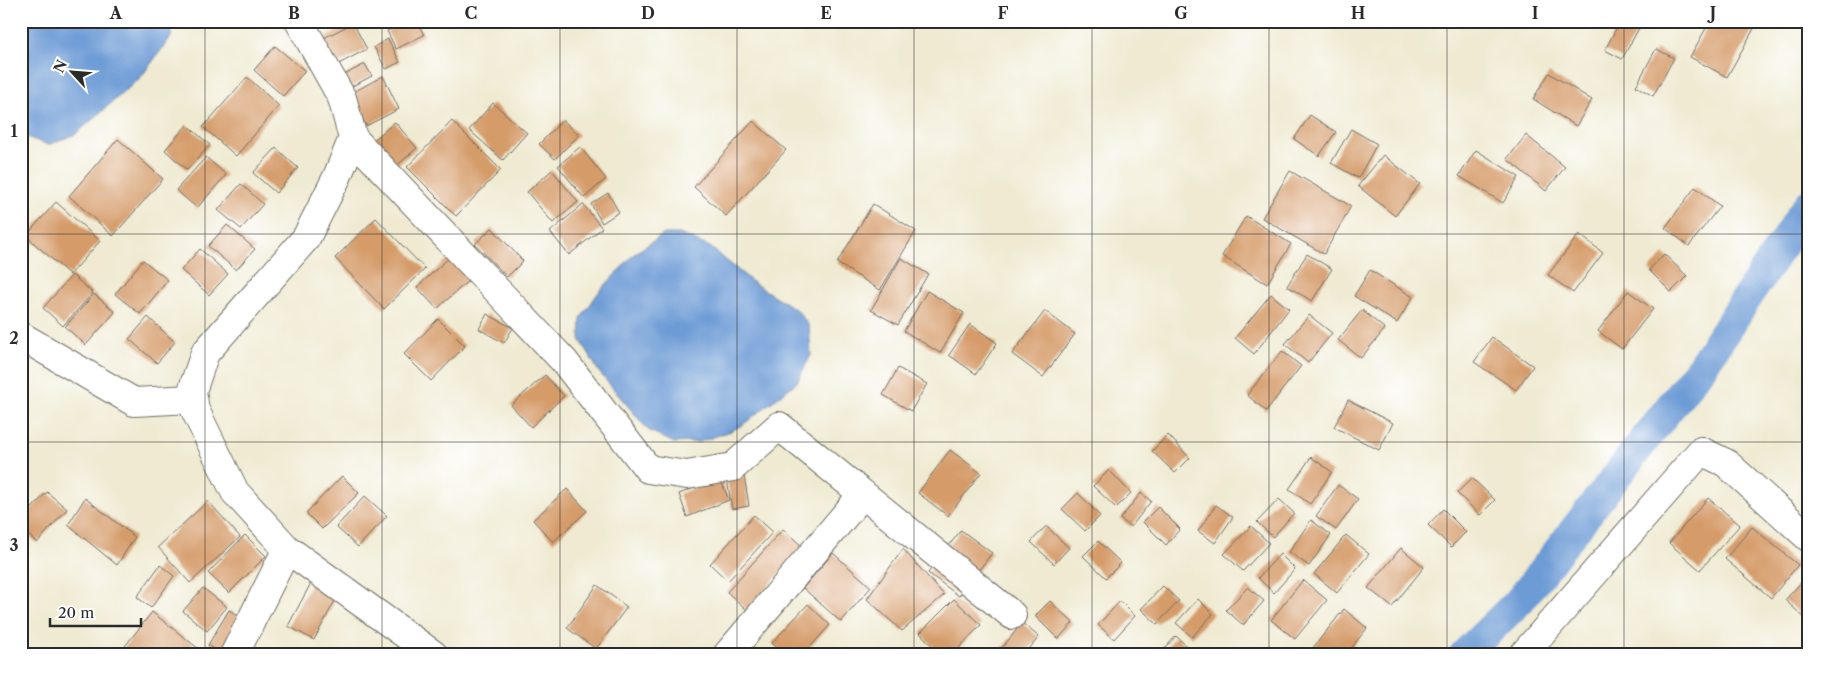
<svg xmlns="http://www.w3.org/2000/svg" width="1829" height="676" font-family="'Libre Caslon Text',serif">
<rect width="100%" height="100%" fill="#fff"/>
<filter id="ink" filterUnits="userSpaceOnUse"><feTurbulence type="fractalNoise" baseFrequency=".02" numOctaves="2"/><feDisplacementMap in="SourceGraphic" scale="10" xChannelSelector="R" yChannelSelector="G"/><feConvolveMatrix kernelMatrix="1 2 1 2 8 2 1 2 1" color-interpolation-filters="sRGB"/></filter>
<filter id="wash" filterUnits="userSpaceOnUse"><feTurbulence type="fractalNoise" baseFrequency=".0096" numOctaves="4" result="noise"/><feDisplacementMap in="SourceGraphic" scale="20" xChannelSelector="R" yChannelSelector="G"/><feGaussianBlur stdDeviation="1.12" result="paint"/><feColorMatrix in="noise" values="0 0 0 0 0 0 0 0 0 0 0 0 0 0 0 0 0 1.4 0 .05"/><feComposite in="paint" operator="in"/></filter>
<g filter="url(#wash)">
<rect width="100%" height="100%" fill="#efead1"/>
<path fill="#6d9bd5" stroke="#4c6380" d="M21 21H173L171 37 141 77 76 134 48 145 21 135Z
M664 234H680L710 247 755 284 797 310 809 326 811 355 797 382 744 424 731 431 699 442 674 443 648 430 599 372 580 339 581 318 598 293 635 253Z"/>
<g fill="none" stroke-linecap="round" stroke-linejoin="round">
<path stroke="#6d9bd5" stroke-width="31" d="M1464 655 1520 600 1702 366 1808 205"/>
</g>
<g id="blocks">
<path fill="#d59c6a" d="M407 21H417L424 35 396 49 387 31Z
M1620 21H1643L1622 59 1605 50Z
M1710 21H1750L1756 25 1727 77 1690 57Z
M353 23 367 49 331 68 318 41Z
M388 39 400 62 386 69 374 47Z
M275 46 305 71 283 96 254 70Z
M1656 49 1674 58 1653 96 1636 86Z
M365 64 372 76 347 89 340 77Z
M1549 73 1592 100 1576 126 1533 99Z
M383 76 399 109 366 126 350 94Z
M247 77 279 106 236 156 203 127Z
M493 103 527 133 503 160 469 130Z
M1310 115 1336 132 1319 156 1294 139Z
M563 120 579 135 555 159 539 144Z
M452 121 501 170 456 216 407 167Z
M753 121 786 150 726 216 694 187Z
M395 122 417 148 393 169 370 143Z
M187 125 210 145 187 170 165 150Z
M1351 129 1377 144 1358 178 1331 163Z
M1526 135 1565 167 1546 191 1507 159Z
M118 139 163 179 113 236 69 196Z
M580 147 606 179 584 198 558 166Z
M276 148 298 168 276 193 253 173Z
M1476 150 1519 177 1503 203 1459 176Z
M1383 155 1420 184 1395 216 1358 186Z
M206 157 226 175 197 208 176 190Z
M552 170 578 202 553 223 527 192Z
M1290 171 1351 206 1324 254 1262 218Z
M241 184 263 204 241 229 218 210Z
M1695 187 1720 206 1689 246 1665 228Z
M608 193 619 212 602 223 591 204Z
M56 202 100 241 70 275 26 236Z
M583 204 602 228 569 255 550 232Z
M873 204 916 231 880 290 837 263Z
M1246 216 1291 244 1267 284 1222 256Z
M376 218 425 269 384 309 335 258Z
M227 225 255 249 236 270 208 246Z
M492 228 523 261 507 277 475 244Z
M1579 234 1603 253 1573 293 1548 275Z
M200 249 228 274 209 295 181 270Z
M1307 254 1332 269 1312 301 1287 286Z
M1664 254 1687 276 1671 292 1649 270Z
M451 256 471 278 437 309 417 287Z
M901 258 928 274 898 325 871 310Z
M143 260 168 280 140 314 115 294Z
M1370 270 1413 297 1397 323 1354 296Z
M72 275 93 293 63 326 43 308Z
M927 291 964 313 940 353 904 331Z
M1628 291 1653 309 1622 349 1598 331Z
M94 294 115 312 86 345 65 327Z
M1271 294 1289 309 1254 354 1235 338Z
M1362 310 1385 329 1361 358 1338 340Z
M1045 311 1075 334 1043 377 1012 354Z
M487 314 513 328 504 343 479 329Z
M1309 315 1332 333 1308 363 1285 344Z
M148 317 175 342 157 363 129 339Z
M438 319 465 346 431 381 404 354Z
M970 324 997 343 976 374 949 355Z
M1492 337 1533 366 1516 390 1474 362Z
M1282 351 1301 366 1266 411 1247 395Z
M898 368 927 384 911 411 883 395Z
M545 375 564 396 531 427 511 405Z
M1348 400 1393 423 1379 450 1334 427Z
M1168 435 1190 458 1175 473 1152 451Z
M950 450 981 473 948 516 918 493Z
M1311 457 1332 472 1310 504 1289 489Z
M1109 470 1131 493 1116 508 1093 486Z
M744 475 749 506 732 509 727 479Z
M342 476 359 493 322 529 306 513Z
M720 478 729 500 687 517 679 494Z
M1472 478 1495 500 1480 515 1457 493Z
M1338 485 1358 499 1336 530 1316 516Z
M567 489 587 511 553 542 533 520Z
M47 492 67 509 37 543 21 528V520Z
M1078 493 1100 516 1085 531 1062 509Z
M1141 493 1151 501 1131 527 1120 519Z
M365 496 387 516 358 547 336 527Z
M85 498 135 537 117 565 68 525Z
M1708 498 1740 525 1700 570 1669 543Z
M1279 499 1294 513 1273 537 1257 522Z
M208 501 240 537 190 583 158 547Z
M1216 505 1233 517 1215 543 1198 531Z
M1158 507 1180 529 1166 545 1143 522Z
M1443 509 1466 532 1451 547 1428 525Z
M754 515 773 532 728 581 710 564Z
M1311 520 1331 535 1309 566 1289 552Z
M1046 526 1069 548 1054 564 1031 542Z
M1251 526 1269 543 1243 571 1224 554Z
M1752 527 1798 565 1771 598 1725 559Z
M783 529 803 547 747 610 727 592Z
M961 530 992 553 959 596 928 573Z
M245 535 266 556 229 593 208 573Z
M1346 535 1369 554 1337 593 1314 574Z
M1098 541 1121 563 1106 578 1083 556Z
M1401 548 1424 567 1392 607 1368 588Z
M903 549 944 595 902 631 867 599Z
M833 553 871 587 841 622 803 588Z
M1280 554 1295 569 1274 593 1258 578Z
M160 565 174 576 151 608 137 597Z
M319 568 345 582 314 640 288 626Z
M1808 575V621L1785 600Z
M1303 580 1327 600 1295 639 1271 620Z
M597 585 627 607 596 649 567 628Z
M1163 586 1179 601 1157 624 1141 609Z
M1248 587 1264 601 1243 625 1226 610Z
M203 588 227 607 207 631 183 611Z
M954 599 981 625 952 655H941L920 633Z
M1198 599 1213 614 1192 637 1176 623Z
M1050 601 1073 623 1058 639 1035 616Z
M1120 601 1135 616 1114 639 1098 625Z
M808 604 830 625 803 655H784L772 643Z
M1344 609 1367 628 1346 655H1319L1312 649Z
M229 610 248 622 224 655 208 645Z
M152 612 204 653 202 655H118Z
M1022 623 1039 637 1024 655H1010L1002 648Z
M1176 636 1192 651 1189 655H1159Z"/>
</g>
</g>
<g filter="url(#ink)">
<use href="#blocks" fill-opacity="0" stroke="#706e65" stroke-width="1"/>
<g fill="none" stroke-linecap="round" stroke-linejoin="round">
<g stroke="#706e65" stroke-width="30">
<path id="street" d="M353 138 564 361 648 469 687 475 733 467 779 426 1012 615
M21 336 134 402 192 399
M287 549 434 655
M234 655 287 549 235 492 195 410 192 391 205 353 306 238 337 177 353 138 342 98 299 21
M727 655 863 494
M1523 655 1701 451 1726 463 1808 537"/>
</g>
<use href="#street" stroke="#fff" stroke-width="28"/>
</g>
</g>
<path fill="none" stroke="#2b2b2b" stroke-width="1" stroke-opacity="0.55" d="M205 21V655M382 21V655M560 21V655M737 21V655M914 21V655M1092 21V655M1269 21V655M1447 21V655M1624 21V655M21 234H1808M21 442H1808"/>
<rect width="1829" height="676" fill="none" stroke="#fff" stroke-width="55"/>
<g transform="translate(72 72) rotate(296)" stroke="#ffffff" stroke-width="4" paint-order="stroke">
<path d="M0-4L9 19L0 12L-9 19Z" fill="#2b2b2b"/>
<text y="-8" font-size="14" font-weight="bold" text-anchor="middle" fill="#2b2b2b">N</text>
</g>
<path d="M50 618v8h91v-8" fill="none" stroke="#2b2b2b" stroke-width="2.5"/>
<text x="58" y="618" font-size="15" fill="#2b2b2b" stroke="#ffffff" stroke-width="4" paint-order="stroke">20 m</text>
<rect x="28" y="28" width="1774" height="620" fill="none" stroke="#2b2b2b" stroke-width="2"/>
<g font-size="16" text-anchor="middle" font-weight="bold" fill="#2b2b2b">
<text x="116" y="19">A</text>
<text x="294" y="19">B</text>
<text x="471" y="19">C</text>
<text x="648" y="19">D</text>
<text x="826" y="19">E</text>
<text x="1003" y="19">F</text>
<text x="1181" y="19">G</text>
<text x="1358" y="19">H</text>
<text x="1535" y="19">I</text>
<text x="1713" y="19">J</text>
<text x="14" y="137">1</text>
<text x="14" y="344">2</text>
<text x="14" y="551">3</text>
</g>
</svg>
